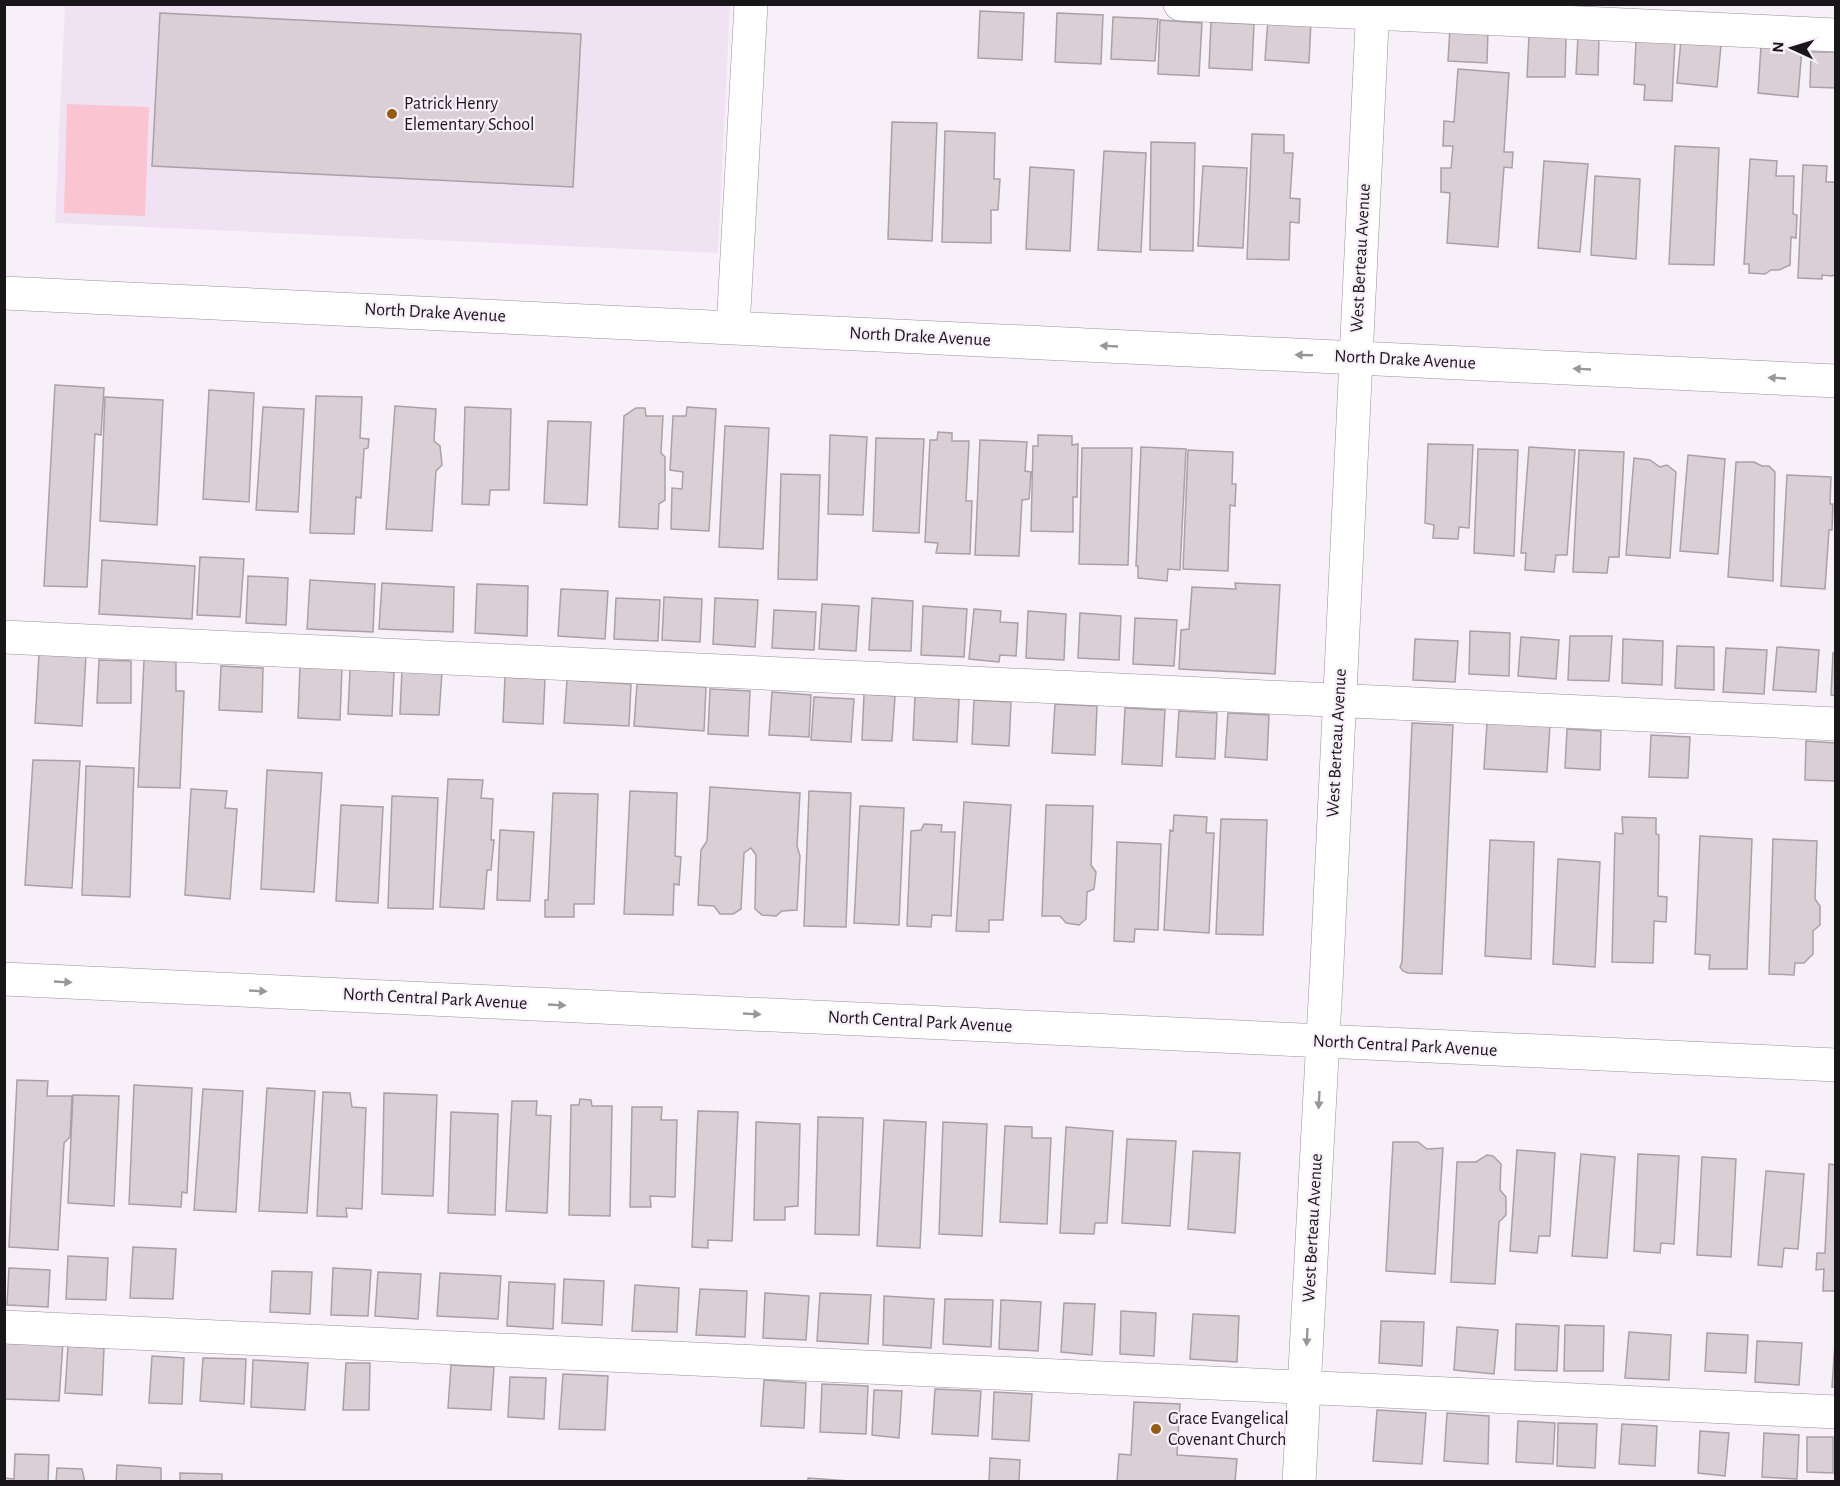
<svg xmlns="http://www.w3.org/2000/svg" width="1840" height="1486" font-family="'Alegreya Sans',sans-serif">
<rect width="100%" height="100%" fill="#f8f0f9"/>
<path fill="#f0e2f2" d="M65 5H730L718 253 55 223Z"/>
<path fill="#fbc4d1" d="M67 104 149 107 145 216 64 213Z"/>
<path fill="#dacfd5" stroke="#aaa0a6" stroke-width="1.5" d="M980 11 1024 13 1022 60 978 58Z
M160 13 581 34 573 187 152 166Z
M1057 13 1103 15 1101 64 1055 62Z
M1113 17 1158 19 1155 61 1111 59Z
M1268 19 1311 21 1309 63 1265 60Z
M1160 20 1202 23 1199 76 1158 74Z
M1211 22 1254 24 1252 70 1209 68Z
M1450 28 1488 30 1487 63 1448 61Z
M1529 35 1566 37 1565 77H1527Z
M1578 36H1599L1598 75 1576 74Z
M1681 40 1721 45 1717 87 1677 83Z
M1636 41 1675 43 1672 101 1644 100 1645 85 1634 84Z
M1761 46 1802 48 1798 97 1758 93Z
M1811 52H1836V88L1810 87Z
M1458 69 1509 73 1504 152H1513L1512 168 1504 167 1498 247 1447 243 1450 193 1441 192V168H1451L1453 146H1443L1444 121 1454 122Z
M892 122 937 123 932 241 888 239Z
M945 131 995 133 994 179H1000L998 210H991V243L942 242Z
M1252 134 1284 135V153H1293L1290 198 1300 199 1299 223 1290 222 1289 260 1247 259Z
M1151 142 1195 143 1193 251 1150 250Z
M1675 146 1719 148 1714 265 1669 264Z
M1104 151 1146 153 1141 252 1098 250Z
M1750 159 1777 161 1776 176H1794L1793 214 1797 215 1796 238 1791 237 1790 265 1779 270H1771L1765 274 1749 273V264H1744Z
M1544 161 1588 164 1580 252 1538 248Z
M1803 165 1827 166 1826 182H1836V274L1832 276 1822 275V279L1798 278Z
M1203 166 1247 168 1243 248 1198 246Z
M1030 167 1074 170 1070 251 1026 249Z
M1595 176 1640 179 1636 259 1591 255Z
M55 385 104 388 101 435 95 434 87 587 44 586Z
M209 390 254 393 249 502 203 499Z
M316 396 362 397 360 438 369 439 368 448 364 449 361 498 356 497 354 534 310 533Z
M105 397 163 400 157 525 100 521Z
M395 406 436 409 434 441 440 446 442 465 436 471 432 531 386 529Z
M263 407 304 409 298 512 256 510Z
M465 407 511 409 509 490H490L489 505 462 504Z
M687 407 716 409 709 531 671 529 672 488 682 489 683 472 670 470 673 416H686Z
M636 408H645L646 416H663L661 453 665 457V500L659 504 658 529 619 527 624 416Z
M548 421 591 422 587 505 544 503Z
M725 426 769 428 763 549 719 547Z
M938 432 952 433V441H969L966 501H972L970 554 936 553 938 543 925 542 930 440H937Z
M830 435 867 437 863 515 828 514Z
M1038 435 1072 436V445L1078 444 1077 497H1073V532L1031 531 1033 446H1038Z
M876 438 924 439 919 533 873 531Z
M980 440 1027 442 1025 471 1031 472 1029 499 1022 500 1019 556 975 555Z
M1428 444 1473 445 1469 528 1459 527 1458 539 1433 538 1434 525 1425 523Z
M1141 447 1186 449 1180 570 1168 569 1167 581 1138 578V566H1136Z
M1529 447 1575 450 1567 555H1556L1554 572 1525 570 1526 553H1521Z
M1082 448H1132L1128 565 1079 564Z
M1478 449 1518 450 1514 556 1474 553Z
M1188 450 1233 452 1232 484H1236L1235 506 1230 505 1228 571 1183 569Z
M1579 450 1624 452 1619 557H1609L1607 573 1573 572Z
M1688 455 1725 459 1718 554 1680 551Z
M1634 458 1650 460 1660 467 1667 465 1676 472 1670 558 1626 555Z
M1736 462H1754L1762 466H1769L1775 472 1773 581 1728 577Z
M781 474 820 475 817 580 778 579Z
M1787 475 1831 477 1830 504H1833L1832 530H1829L1825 589 1781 586Z
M200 557 244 559 240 617 197 615Z
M102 560 195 566 192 619 99 614Z
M248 576 288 578 286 625 246 623Z
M310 580 375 584 373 632 307 629Z
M382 583 454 587 453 632 379 629Z
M1235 583 1280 585 1275 674 1179 669 1181 630 1189 629 1192 587 1236 589Z
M477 584 528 586 527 636 475 633Z
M561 589 608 591 605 639 558 636Z
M664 597 702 599 700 642 662 640Z
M616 598 660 600 658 641 614 639Z
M715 598 758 600 755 647 713 644Z
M872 598 913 601 911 651 869 650Z
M822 604 859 606 856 651 819 649Z
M923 606 967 609 964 657 921 655Z
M974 609 1001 611 1000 622 1018 623 1016 656 1000 655 999 662 969 659Z
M774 610 816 612 814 650 772 648Z
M1028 611 1066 614 1064 660 1026 658Z
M1080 613 1121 616 1119 660 1078 658Z
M1135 618 1177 620 1174 666 1133 664Z
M1470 631 1510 633 1509 676 1469 674Z
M1570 636H1612L1609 681 1568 680Z
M1521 637 1559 640 1556 679 1518 676Z
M1415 639 1458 641 1455 682 1413 680Z
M1623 639 1663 641 1662 685 1622 683Z
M1677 646 1714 647V690L1675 688Z
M1777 647 1819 650 1816 692 1773 690Z
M1726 648 1767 650 1764 694 1723 692Z
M1833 653H1836V696L1831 695Z
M39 654 86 655 82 726 35 723Z
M99 660 131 661V703H97Z
M144 660 176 662V691H184L180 788 138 787Z
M221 666 263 668 262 712 219 710Z
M300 666 342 667 340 720 298 718Z
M350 669 394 672 392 716 348 714Z
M402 670 442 672 439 715 400 714Z
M505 677 545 679 543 724 503 722Z
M567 680 631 684 629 726 564 723Z
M637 684 706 687 704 731 634 726Z
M710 689 750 691 748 736 708 734Z
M772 692 811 695 809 737 769 735Z
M864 694 895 696 892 741 862 740Z
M915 696 959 699 957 742 913 740Z
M814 697 854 699 851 742 811 740Z
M974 700 1011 702 1009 746 972 744Z
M1055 704 1097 706 1095 755 1052 753Z
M1125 708 1165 710 1162 766 1122 764Z
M1179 711 1217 713 1215 759 1176 757Z
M1228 713 1269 715 1267 760 1225 757Z
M1412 723 1453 725 1442 974 1408 973 1403 971 1400 967 1402 962Z
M1487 723 1550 725 1547 772 1484 769Z
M1567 729 1601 731 1600 770 1565 768Z
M1651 735 1690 737 1688 778 1649 777Z
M1806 741 1836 743V781L1805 780Z
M33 760 80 761 72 888 25 885Z
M86 766 134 768 130 897 82 895Z
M267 770 322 773 314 892 261 889Z
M448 779 483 780 481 798 493 799 491 840H494L491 870H487L484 909 440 907Z
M710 787 800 793 797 846 800 856 797 910 782 911 776 916 762 915 755 909 756 855 751 848 744 853 741 909 733 914H720L714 906 698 905 701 850 707 841Z
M191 789 227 791 225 808 237 809 230 899 185 895Z
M630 791 677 793 675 856 681 857 679 885 674 884 673 915 624 914Z
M809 791 851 793 846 927 804 926Z
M553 793 598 794 594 904H574V917H545V900H548Z
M392 796 438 798 433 909 388 908Z
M964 802 1011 805 1003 920H989V932L956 931Z
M341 805 383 807 378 903 336 901Z
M1046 805 1093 806 1091 865 1096 872 1094 889 1087 892 1086 919 1079 925 1066 923 1060 916H1042Z
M860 806 904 808 899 925 854 923Z
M1174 815 1207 817 1206 833H1214L1209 933 1164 930 1170 830 1173 831Z
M1622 817 1656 818V834L1659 835 1658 896 1667 897 1666 922 1654 921 1653 963 1612 962 1615 833 1623 834Z
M1221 819 1267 820 1263 935 1216 934Z
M924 824 942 825 941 832H955L951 916 932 915 931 927 907 926 911 831 921 830Z
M500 830 534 832 530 901 497 900Z
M1700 836 1752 839 1747 969H1709L1710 955 1695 954Z
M1773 839 1817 841 1815 899 1820 906V925L1813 931V954L1804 963H1795L1794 975 1769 974Z
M1490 840 1534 842 1531 959 1485 956Z
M1117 842 1161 844 1158 930 1135 929 1134 942 1114 941Z
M1558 859 1600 862 1595 967 1553 964Z
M17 1080 48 1081 47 1096H72L70 1137 64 1143 58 1250 9 1247Z
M134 1085 192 1088 187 1193 182 1192 181 1207 129 1204Z
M267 1088 315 1091 307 1213 259 1211Z
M203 1089 243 1091 236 1212 194 1210Z
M323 1092 350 1093 352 1107 366 1108 362 1209 346 1208 347 1217 317 1216Z
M384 1093 437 1095 433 1196 382 1194Z
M73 1095 119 1096 114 1206 68 1203Z
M580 1099 591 1100 592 1106H612L610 1216 569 1215 571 1105H579Z
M512 1101H537L536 1115 551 1116 547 1213 506 1211Z
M632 1107H662L661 1120H677L675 1197 650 1196 651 1207H630Z
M698 1111 738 1112 732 1241 708 1240V1248L692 1247Z
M451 1112 498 1114 495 1215 448 1213Z
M818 1117 863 1118 859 1235 815 1234Z
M884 1120 926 1122 920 1248 877 1246Z
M756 1122 800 1124 798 1206 785 1207V1220H754Z
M943 1122 987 1124 982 1236 939 1234Z
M1005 1126 1032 1127V1138H1051L1047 1224 1000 1222Z
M1066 1127 1113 1131 1107 1223H1095L1094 1234 1060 1233Z
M1127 1139 1176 1141 1170 1226 1122 1223Z
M1393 1142H1418L1427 1149 1443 1148 1435 1274 1386 1271Z
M1517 1150 1555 1153 1550 1236H1539L1537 1253 1510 1251Z
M1193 1151 1240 1153 1235 1233 1188 1229Z
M1581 1154 1615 1157 1607 1258 1572 1256Z
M1638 1154 1679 1156 1674 1244 1661 1243 1660 1253 1634 1251Z
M1487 1155 1493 1156 1501 1164 1500 1190 1506 1197V1215L1499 1222 1495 1284 1451 1282 1457 1162H1476Z
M1702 1157 1736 1159 1731 1257 1697 1255Z
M1829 1164 1836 1165V1291H1823L1824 1269 1816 1270 1817 1253H1825Z
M1766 1171 1804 1174 1798 1249 1784 1248 1782 1267 1758 1265Z
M133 1247 176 1249 173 1299 130 1298Z
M68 1256 108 1258 106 1300 66 1299Z
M9 1268 50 1270 48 1307 7 1305Z
M333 1268 371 1270 368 1316 331 1315Z
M272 1271 312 1272 310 1314 270 1312Z
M378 1272 421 1274 418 1319 375 1316Z
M440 1273 501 1276 498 1319 437 1316Z
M564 1279 604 1281 602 1325 562 1323Z
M509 1282 555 1284 553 1329 507 1326Z
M635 1285 679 1288 677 1332 632 1331Z
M700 1289 747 1291 745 1337 696 1335Z
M765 1293 809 1296 806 1340 763 1338Z
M820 1293 871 1295 868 1344 817 1341Z
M884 1296 934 1299 931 1348 883 1345Z
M945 1299 993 1300 991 1347 943 1344Z
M1001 1300 1041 1302 1038 1351 999 1349Z
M1064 1303 1095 1304 1092 1355 1061 1352Z
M1121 1311 1156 1313 1154 1356 1120 1354Z
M1193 1314 1239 1316 1237 1362 1190 1359Z
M1381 1321 1424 1322 1422 1366 1379 1363Z
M1516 1324 1559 1326 1557 1371 1515 1370Z
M1565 1325 1604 1326 1603 1371H1564Z
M1457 1327 1498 1330 1494 1374 1454 1370Z
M1629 1332 1671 1335 1669 1380 1625 1378Z
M1707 1333 1748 1335 1746 1373 1705 1371Z
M4 1339 63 1342 59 1401 4 1399Z
M1757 1341 1802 1343 1799 1385 1755 1382Z
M1835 1343H1836V1387H1832Z
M68 1346 104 1348 102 1395 65 1393Z
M152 1356 184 1358 182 1404 149 1403Z
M203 1358 246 1359 244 1404 200 1401Z
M253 1360 308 1363 305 1410 251 1407Z
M346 1363H370L369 1410H343Z
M451 1365 494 1367 491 1410 448 1408Z
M563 1374 608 1376 605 1430 559 1429Z
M510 1377 546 1378 544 1419 508 1417Z
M764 1380 806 1383 804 1428 761 1426Z
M822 1384 868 1386 866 1434 820 1432Z
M935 1389 981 1391 978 1436 932 1434Z
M874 1390 902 1391 899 1438 872 1435Z
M994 1392 1032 1394 1029 1441 992 1439Z
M1134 1402 1180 1404 1177 1455 1237 1459 1235 1482H1117L1119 1454 1131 1455Z
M1377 1410 1426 1413 1422 1464 1373 1461Z
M1447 1413 1489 1416 1488 1464 1444 1461Z
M1518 1421 1555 1423 1553 1464 1516 1462Z
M1558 1423 1597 1424 1595 1468 1557 1466Z
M1622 1424 1657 1426 1655 1466 1619 1464Z
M1700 1431 1729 1433 1725 1476 1698 1473Z
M1764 1433 1799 1435 1797 1479 1762 1477Z
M1807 1437H1833V1473L1807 1472Z
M15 1454 49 1455 48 1482H4V1478L14 1479Z
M990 1458 1020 1460 1019 1482H989Z
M117 1465 161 1468V1482H116Z
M57 1468 82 1469 85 1482H56Z
M180 1473 222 1474V1482H180Z
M808 1478 849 1481V1482H808Z"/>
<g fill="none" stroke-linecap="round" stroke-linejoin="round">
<g stroke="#989199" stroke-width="34">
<path id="minor" d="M1180 4 1836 35
M4 293 1836 381
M733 328 751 4
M4 637 1836 724
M4 979 1836 1065
M4 1327 1836 1412
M1299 1482 1327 964 1373 4"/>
</g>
<use href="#minor" stroke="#fff" stroke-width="33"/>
</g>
<defs><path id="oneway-solid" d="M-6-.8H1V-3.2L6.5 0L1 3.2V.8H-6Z" transform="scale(1.5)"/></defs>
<g fill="#989698">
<use href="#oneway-solid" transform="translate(1109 346) rotate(-177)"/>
<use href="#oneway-solid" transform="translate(1304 355) rotate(-178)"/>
<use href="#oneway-solid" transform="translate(1582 369) rotate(-177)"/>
<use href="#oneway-solid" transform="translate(1777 378) rotate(-177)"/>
<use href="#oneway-solid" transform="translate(63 982) rotate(3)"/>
<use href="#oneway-solid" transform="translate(258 991) rotate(3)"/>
<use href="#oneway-solid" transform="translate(557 1005) rotate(3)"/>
<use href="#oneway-solid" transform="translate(752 1014) rotate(3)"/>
<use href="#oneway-solid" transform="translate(1319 1100) rotate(93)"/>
<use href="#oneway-solid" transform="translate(1307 1337) rotate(93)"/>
</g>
<g fill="#935b15" stroke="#f8f0f9" stroke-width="2">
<circle cx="392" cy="114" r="6"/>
<circle cx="1156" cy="1429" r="6"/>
</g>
<g text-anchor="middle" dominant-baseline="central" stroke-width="4.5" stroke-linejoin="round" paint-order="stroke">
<g font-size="18" fill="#19161a" stroke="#f8f0f9" text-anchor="start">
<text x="404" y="104">Patrick Henry<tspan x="404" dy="21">Elementary School</tspan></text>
<text x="1168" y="1419">Grace Evangelical<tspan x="1168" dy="21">Covenant Church</tspan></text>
</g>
<g font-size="18" fill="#19161a" stroke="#f8f0f9">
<text transform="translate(1361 258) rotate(-87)">West Berteau Avenue</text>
<text transform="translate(435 313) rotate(3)">North Drake Avenue</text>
<text transform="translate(920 337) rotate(3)">North Drake Avenue</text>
<text transform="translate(1405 360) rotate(3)">North Drake Avenue</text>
<text transform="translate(1337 743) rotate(-87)">West Berteau Avenue</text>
<text transform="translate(435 999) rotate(3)">North Central Park Avenue</text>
<text transform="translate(920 1022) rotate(3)">North Central Park Avenue</text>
<text transform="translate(1405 1046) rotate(3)">North Central Park Avenue</text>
<text transform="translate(1313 1228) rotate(-87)">West Berteau Avenue</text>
</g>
</g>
<rect width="1840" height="1486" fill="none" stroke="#19161a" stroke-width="12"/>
<g transform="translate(1792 48) rotate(274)" stroke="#f8f0f9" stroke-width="4.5" paint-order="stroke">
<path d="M0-4.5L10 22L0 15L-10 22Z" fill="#19161a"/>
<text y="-9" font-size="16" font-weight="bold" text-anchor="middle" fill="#19161a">N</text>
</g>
</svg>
